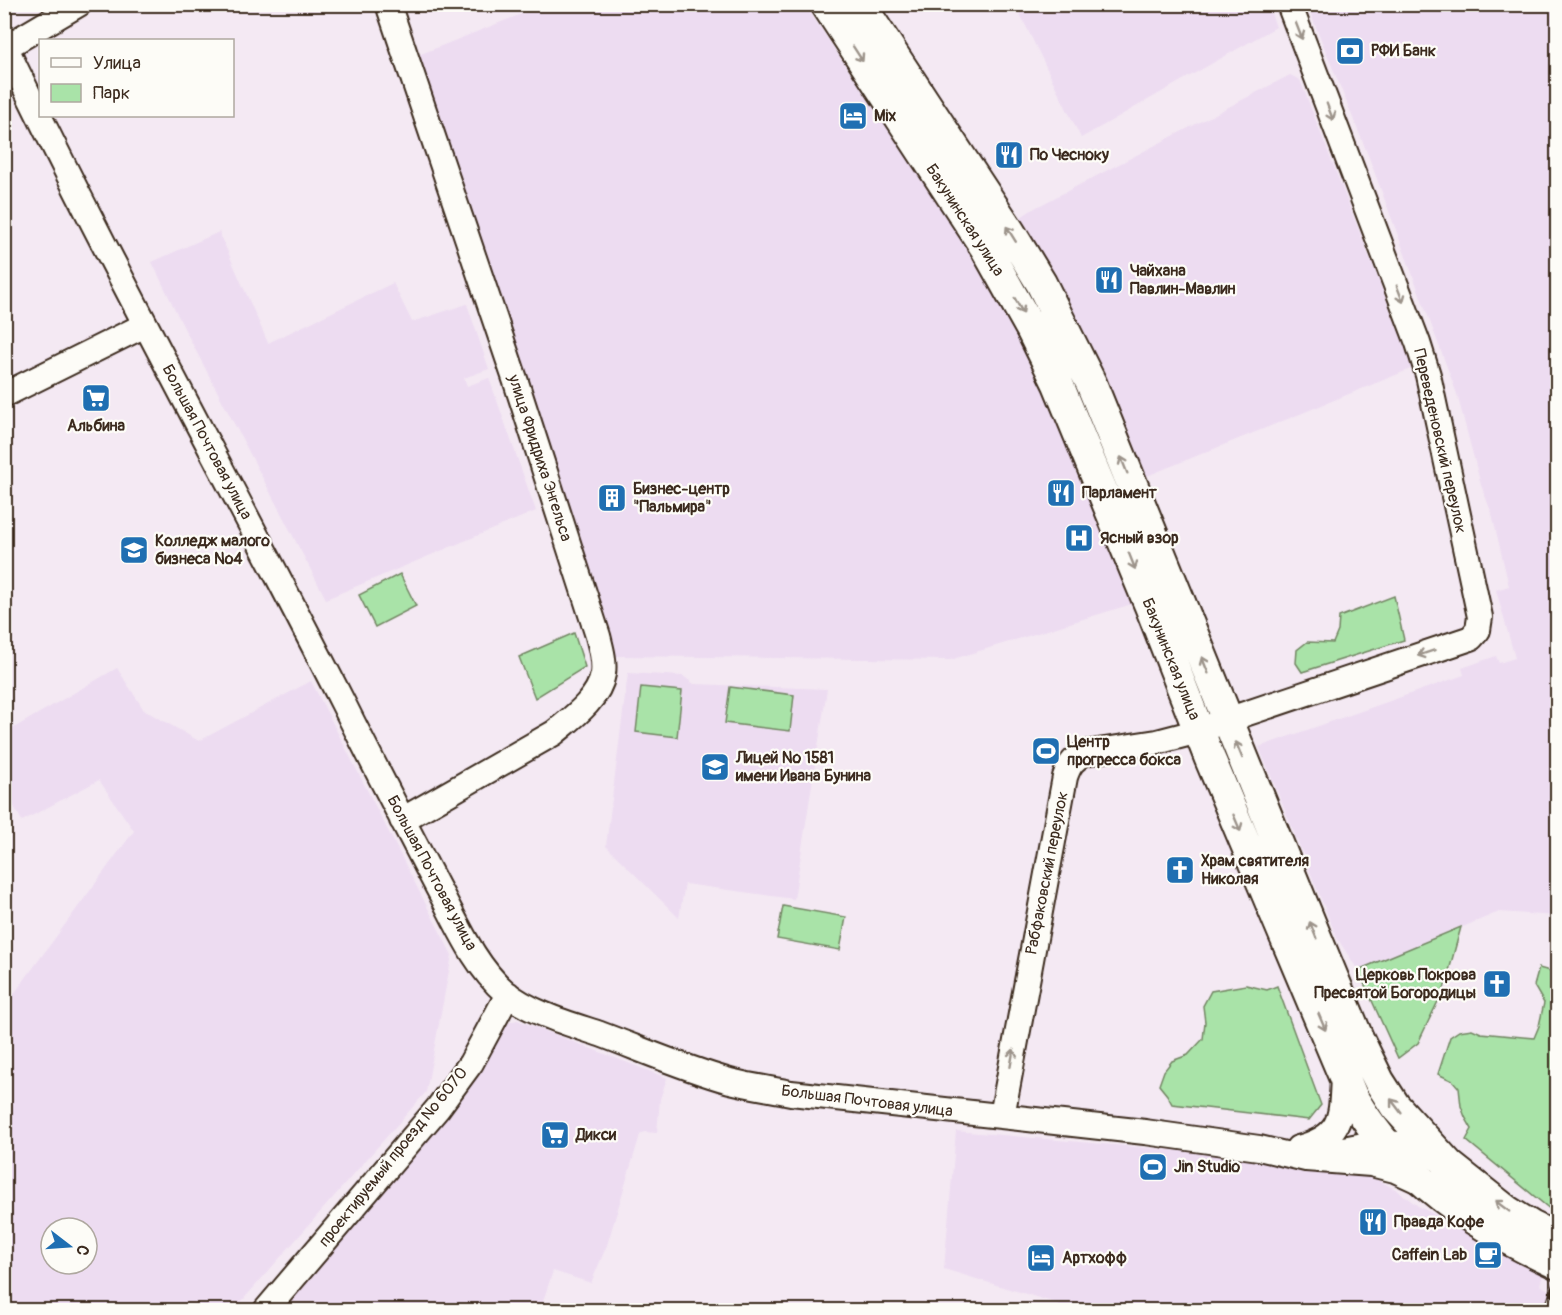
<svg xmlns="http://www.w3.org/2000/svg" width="1562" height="1315" font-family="Pangolin,sans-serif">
<rect width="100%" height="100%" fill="#f4e9f3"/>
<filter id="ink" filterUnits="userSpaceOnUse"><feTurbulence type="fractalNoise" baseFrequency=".0167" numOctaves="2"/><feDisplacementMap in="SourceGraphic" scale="12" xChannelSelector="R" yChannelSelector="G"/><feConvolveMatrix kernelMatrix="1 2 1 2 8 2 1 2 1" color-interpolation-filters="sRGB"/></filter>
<g filter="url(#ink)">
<path fill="#eddcf1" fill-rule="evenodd" d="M544 5H805L968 249 1005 310 1035 367 1132 604 950 660 614 656 416 56Z
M1021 5H1268L1276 27 1081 138 1019 12 1024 11Z
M1307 5H1557V916L1499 912 1358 970 1337 938 1259 747 1464 675 1462 668 1496 656 1499 663 1515 658 1496 590 1509 586 1492 514 1481 485 1457 394 1368 155Z
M1290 75 1300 80 1413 368 1142 478 1015 221 1033 209Z
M219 232 268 343 393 283 412 322 467 304 489 369 464 378 467 386 489 378 536 511 326 599 182 324 152 262Z
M117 668 144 710 199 741 311 681 452 955 426 1092 234 1310H5V1006L134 831 99 780 22 821 5 790V733ZM51 1228H87V1264H51Z
M628 673 683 676 694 684 827 689 794 899 685 884 679 918 606 846Z
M517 1020 667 1078 660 1099 657 1133 644 1132 640 1135 607 1245 591 1283 553 1271 540 1310H282L466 1094 505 1024Z
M956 1131 1228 1155 1374 1178 1395 1189 1418 1206 1464 1230 1545 1267 1540 1285 1557 1295V1310H1058L1059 1304 944 1269Z"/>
<path fill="#a9e3a8" stroke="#728663" stroke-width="1.5" d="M400 574 416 606 375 627 359 595Z
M1394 596 1404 640 1302 672 1296 663 1297 650 1307 642 1333 643 1338 631 1339 617Z
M574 633 585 667 535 698 519 657Z
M641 687 682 691 677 737 636 732Z
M730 687 794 695 790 731 725 723Z
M783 906 846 917 840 950 777 939Z
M1461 927 1444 989 1428 1022 1418 1043 1398 1058 1358 970Z
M1539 968 1557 973 1558 1209 1551 1210 1466 1140 1472 1129 1465 1117 1461 1106 1459 1088 1453 1081 1438 1074 1450 1037 1459 1031 1472 1029 1481 1033 1534 1038 1539 1026 1544 1003 1534 986Z
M1246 985 1267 990 1277 986 1321 1105 1309 1120 1172 1104 1167 1095 1159 1085 1164 1071 1172 1061 1188 1055 1203 1039 1205 1022 1203 1006 1211 991Z"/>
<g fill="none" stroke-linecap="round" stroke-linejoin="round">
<g stroke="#3b2a1e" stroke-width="28">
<path id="minor" d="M388 4 516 382 598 636C601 648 605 661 603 674 599 699 572 718 554 733L402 820
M4 44C111 267 231 483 343 703 374 765 406 827 438 888 457 923 474 965 505 992 530 1013 570 1024 600 1034 643 1050 686 1069 730 1081 750 1086 771 1089 791 1093L1145 1132 1259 1148 1306 1159 1371 1164 1395 1170 1419 1181
M6 47 79 4
M4 395 145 325
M1002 1116 1065 777C1069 765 1073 759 1085 753L1157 742 1199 731 1227 720 1471 638 1478 630 1480 617 1428 375 1418 343 1289 4
M1298 1148C1344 1136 1341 1117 1343 1075
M1328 1152C1351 1148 1375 1141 1398 1144 1414 1146 1428 1154 1442 1161
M266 1310 438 1108 471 1063 508 994"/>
</g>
<g stroke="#3b2a1e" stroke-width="34">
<path id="major" d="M826 4 985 247 1031 329 1058 384 1150 606 1210 759 1353 1098C1400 1178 1475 1226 1558 1264
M860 4 1010 232 1041 283 1091 383 1316 937 1358 1038 1379 1081 1395 1106 1449 1165 1507 1211 1531 1226 1558 1239"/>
</g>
<use href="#minor" stroke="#fdfcf7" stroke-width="24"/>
<use href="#major" stroke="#fdfcf7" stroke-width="30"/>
<g stroke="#3b2a1e" stroke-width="7">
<path id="rail" d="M1547 1310 1558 1277"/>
</g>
<use href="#rail" stroke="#fdfcf7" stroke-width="4.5" stroke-dasharray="14" stroke-linecap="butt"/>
</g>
<defs><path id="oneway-shaft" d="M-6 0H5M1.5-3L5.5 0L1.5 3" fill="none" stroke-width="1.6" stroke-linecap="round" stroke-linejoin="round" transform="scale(1.5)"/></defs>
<g stroke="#9c938a">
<use href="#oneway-shaft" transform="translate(1299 31) rotate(69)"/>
<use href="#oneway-shaft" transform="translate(858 54) rotate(57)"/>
<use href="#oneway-shaft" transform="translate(1330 112) rotate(69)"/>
<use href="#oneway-shaft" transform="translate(1011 234) rotate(-122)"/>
<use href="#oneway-shaft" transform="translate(1400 294) rotate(69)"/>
<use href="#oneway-shaft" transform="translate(1019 306) rotate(61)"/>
<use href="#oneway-shaft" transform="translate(1124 465) rotate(-112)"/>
<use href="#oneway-shaft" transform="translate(1132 561) rotate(68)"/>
<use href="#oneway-shaft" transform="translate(1426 653) rotate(162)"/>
<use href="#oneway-shaft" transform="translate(1205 665) rotate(-112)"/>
<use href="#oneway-shaft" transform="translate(1239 750) rotate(-112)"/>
<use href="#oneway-shaft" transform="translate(1237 823) rotate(67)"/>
<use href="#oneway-shaft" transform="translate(1313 930) rotate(-112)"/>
<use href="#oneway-shaft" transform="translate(1322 1022) rotate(67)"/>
<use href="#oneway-shaft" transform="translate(1012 1058) rotate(-80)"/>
<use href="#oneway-shaft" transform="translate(1396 1106) rotate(-127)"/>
<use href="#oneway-shaft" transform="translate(1502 1206) rotate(-143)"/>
</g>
</g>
<defs>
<g id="bank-square" transform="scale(1.5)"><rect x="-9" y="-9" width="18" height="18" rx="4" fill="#1f6fb2" stroke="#fdfcf7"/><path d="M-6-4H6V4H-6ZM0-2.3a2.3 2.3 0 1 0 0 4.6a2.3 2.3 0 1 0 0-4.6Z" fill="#fff"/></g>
<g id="hotel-square" transform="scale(1.5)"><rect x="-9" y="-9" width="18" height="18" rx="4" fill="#1f6fb2" stroke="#fdfcf7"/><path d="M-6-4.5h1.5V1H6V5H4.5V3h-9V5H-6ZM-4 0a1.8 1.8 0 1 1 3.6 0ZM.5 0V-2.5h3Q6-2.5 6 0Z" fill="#fff"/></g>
<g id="restaurant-square" transform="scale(1.5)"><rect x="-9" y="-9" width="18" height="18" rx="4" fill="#1f6fb2" stroke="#fdfcf7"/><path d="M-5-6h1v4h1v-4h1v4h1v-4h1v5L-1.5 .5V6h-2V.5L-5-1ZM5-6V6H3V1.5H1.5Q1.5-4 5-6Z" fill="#fff"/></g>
<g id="supermarket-square" transform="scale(1.5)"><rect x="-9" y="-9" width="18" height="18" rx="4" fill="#1f6fb2" stroke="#fdfcf7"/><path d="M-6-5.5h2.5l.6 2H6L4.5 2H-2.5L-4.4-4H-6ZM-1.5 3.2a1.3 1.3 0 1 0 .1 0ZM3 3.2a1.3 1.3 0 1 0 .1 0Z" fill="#fff"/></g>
<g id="building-square" transform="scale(1.5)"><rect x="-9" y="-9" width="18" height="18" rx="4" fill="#1f6fb2" stroke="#fdfcf7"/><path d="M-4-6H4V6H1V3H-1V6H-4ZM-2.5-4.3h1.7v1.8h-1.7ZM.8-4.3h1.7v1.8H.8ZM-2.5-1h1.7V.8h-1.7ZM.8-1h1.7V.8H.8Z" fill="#fff"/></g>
<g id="hospital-square" transform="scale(1.5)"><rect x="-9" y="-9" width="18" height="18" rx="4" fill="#1f6fb2" stroke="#fdfcf7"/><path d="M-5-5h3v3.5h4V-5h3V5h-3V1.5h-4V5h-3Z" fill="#fff"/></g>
<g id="university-square" transform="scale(1.5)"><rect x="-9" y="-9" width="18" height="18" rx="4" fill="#1f6fb2" stroke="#fdfcf7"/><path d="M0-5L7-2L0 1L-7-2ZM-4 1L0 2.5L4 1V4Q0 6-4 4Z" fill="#fff"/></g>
<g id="stadium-square" transform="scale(1.5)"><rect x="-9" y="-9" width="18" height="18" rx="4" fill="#1f6fb2" stroke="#fdfcf7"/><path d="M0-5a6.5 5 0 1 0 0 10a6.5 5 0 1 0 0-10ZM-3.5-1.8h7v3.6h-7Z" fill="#fff"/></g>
<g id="school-square" transform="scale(1.5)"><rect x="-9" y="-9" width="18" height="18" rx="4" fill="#1f6fb2" stroke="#fdfcf7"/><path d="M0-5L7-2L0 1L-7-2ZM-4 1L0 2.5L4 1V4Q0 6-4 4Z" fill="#fff"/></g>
<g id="church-square" transform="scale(1.5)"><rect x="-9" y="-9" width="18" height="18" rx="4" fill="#1f6fb2" stroke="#fdfcf7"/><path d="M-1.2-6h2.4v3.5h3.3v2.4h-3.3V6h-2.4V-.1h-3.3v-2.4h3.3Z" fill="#fff"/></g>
<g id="cafe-square" transform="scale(1.5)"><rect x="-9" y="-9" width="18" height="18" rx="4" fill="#1f6fb2" stroke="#fdfcf7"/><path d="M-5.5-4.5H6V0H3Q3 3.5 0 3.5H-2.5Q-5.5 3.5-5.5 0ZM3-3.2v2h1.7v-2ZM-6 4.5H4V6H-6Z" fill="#fff"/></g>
</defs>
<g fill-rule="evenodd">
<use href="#bank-square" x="1350" y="51"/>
<use href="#hotel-square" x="853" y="116"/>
<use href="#restaurant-square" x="1009" y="155"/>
<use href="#restaurant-square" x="1109" y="280"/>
<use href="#supermarket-square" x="96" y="398"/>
<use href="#restaurant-square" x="1061" y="493"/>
<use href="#building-square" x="612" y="498"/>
<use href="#hospital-square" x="1079" y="538"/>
<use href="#university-square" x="134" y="550"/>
<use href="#stadium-square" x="1046" y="751"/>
<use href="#school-square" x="715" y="767"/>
<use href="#church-square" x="1180" y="870"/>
<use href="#church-square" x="1497" y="984"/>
<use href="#supermarket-square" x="555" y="1135"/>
<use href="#stadium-square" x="1153" y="1167"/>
<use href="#restaurant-square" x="1373" y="1222"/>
<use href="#cafe-square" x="1488" y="1255"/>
<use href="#hotel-square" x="1041" y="1258"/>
</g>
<g text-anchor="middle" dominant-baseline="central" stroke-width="4.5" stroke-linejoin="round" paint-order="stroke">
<g font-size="16" font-weight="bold" fill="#3b2a1e" stroke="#fdfcf7" text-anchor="start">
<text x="1371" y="51">РФИ Банк</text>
<text x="874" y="116">Mix</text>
<text x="1030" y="155">По Чесноку</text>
<text x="1130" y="271">Чайхана<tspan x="1130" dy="18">Павлин-Мавлин</tspan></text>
<text x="96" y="426" text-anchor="middle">Альбина</text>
<text x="633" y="489">Бизнес-центр<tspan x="633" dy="18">"Пальмира"</tspan></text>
<text x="1082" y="493">Парламент</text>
<text x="1100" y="538">Ясный взор</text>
<text x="155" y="541">Колледж малого<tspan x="155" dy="18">бизнеса №4</tspan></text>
<text x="1067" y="742">Центр<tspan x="1067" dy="18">прогресса бокса</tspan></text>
<text x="736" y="758">Лицей № 1581<tspan x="736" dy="18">имени Ивана Бунина</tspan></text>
<text x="1201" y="861">Храм святителя<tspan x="1201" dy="18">Николая</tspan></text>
<text x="1476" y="975" text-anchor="end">Церковь Покрова<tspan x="1476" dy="18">Пресвятой Богородицы</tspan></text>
<text x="576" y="1135">Дикси</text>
<text x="1174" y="1167">Jin Studio</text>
<text x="1394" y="1222">Правда Кофе</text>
<text x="1467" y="1255" text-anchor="end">Caffein Lab</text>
<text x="1062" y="1258">Артхофф</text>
</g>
<g font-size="16" fill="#3b2a1e" stroke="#fdfcf7">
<text transform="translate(965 220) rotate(57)">Бакунинская улица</text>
<text transform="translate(1440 441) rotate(77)">Переведеновский переулок</text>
<text transform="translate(207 442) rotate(62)">Большая Почтовая улица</text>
<text transform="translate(540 458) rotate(72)">улица Фридриха Энгельса</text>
<text transform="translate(1171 659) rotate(68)">Бакунинская улица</text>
<text transform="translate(432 873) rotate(62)">Большая Почтовая улица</text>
<text transform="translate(1047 873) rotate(-79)">Рабфаковский переулок</text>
<text transform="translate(867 1101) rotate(7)">Большая Почтовая улица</text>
<text transform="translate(393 1157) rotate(-51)">проектируемый проезд № 6070</text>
</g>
</g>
<rect width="1562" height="1315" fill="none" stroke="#fdfcf7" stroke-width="24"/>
<rect x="12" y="12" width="1538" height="1291" fill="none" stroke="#3b2a1e" stroke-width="2" filter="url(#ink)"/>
<rect x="39" y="39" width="195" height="78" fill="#fdfcf7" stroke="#afa8a0" stroke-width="1.5"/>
<rect x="51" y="58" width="30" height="9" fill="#fdfcf7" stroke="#afa8a0" stroke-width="1.5"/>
<text x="93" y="69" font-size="18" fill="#3b2a1e">Улица</text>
<rect x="51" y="84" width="30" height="18" fill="#a9e3a8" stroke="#afa8a0" stroke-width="1.5"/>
<text x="93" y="99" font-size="18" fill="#3b2a1e">Парк</text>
<g transform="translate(69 1246) rotate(107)"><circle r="28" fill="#fdfcf7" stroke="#afa8a0" stroke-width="1.5"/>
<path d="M0-4.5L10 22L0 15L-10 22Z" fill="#1f6fb2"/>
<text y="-9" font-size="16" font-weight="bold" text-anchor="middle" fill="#3b2a1e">С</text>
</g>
</svg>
